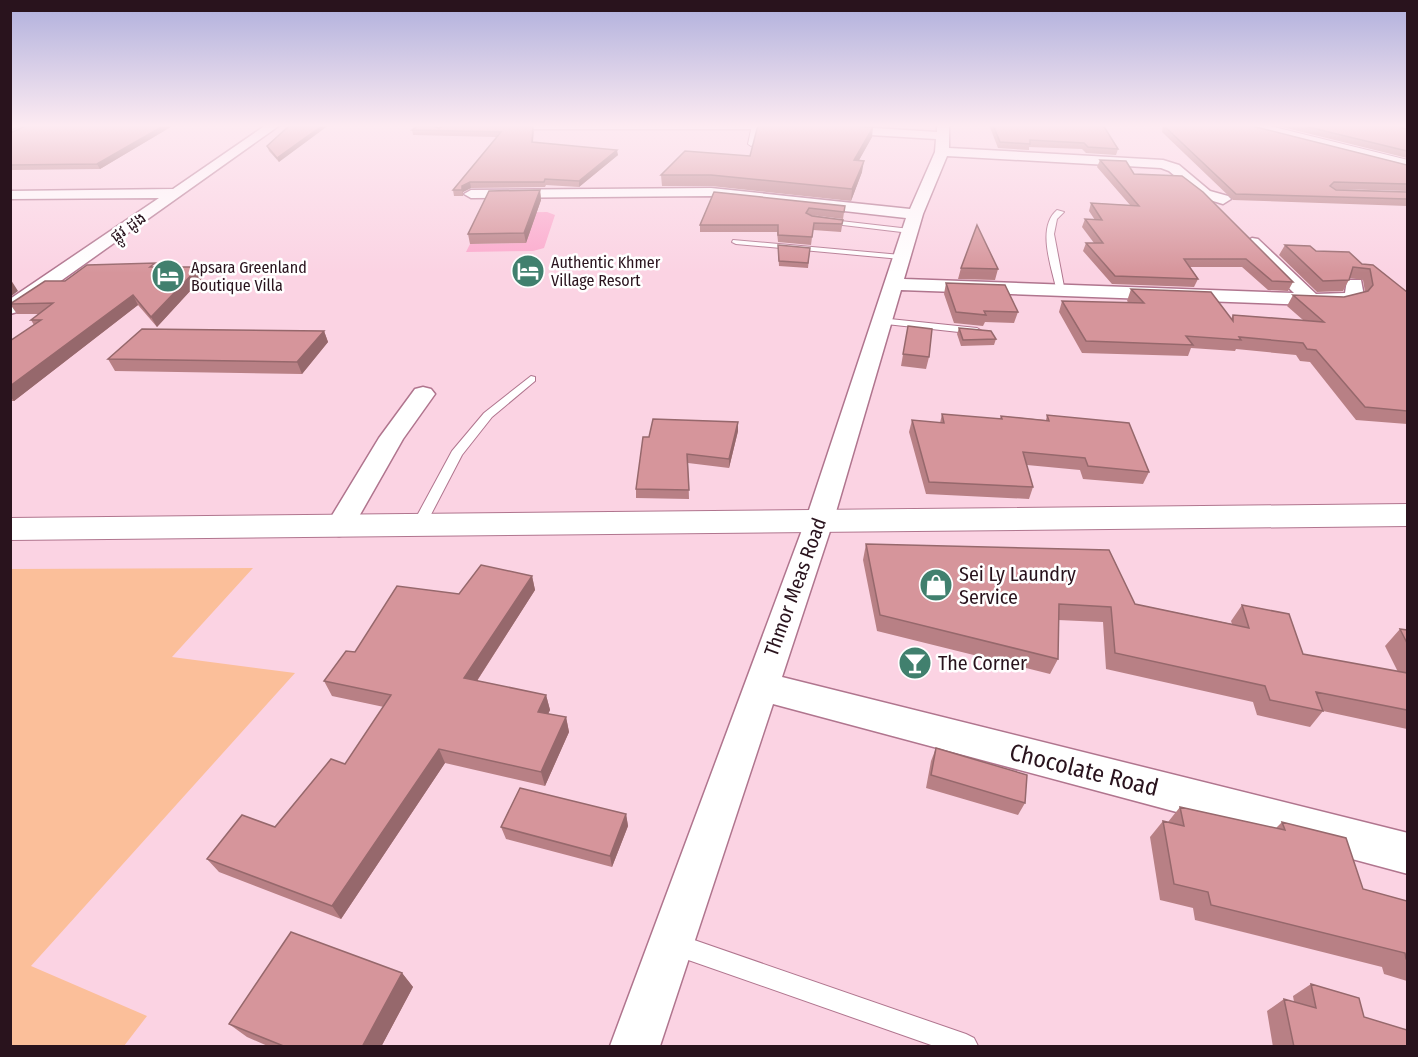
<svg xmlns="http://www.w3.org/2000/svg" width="1418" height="1057" font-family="'Fira Sans Condensed','Noto Sans Khmer',sans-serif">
<rect width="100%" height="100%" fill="#fbd3e3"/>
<path fill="#fbbf9a" d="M253 568 172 657 295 673 31 966 147 1016 124 1046H11V569Z"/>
<path fill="#fba7cb" d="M547 212 555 215 544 248 533 251 466 252 470 244 526 243 534 219 485 213Z"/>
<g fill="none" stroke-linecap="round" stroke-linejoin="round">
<g stroke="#b0758e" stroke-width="2">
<path id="service" d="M752 125H758L754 144 751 146 748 144Z
M1057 210 1064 212 1057 219 1054 234 1065 292 1061 295 1057 292C1052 268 1036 228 1057 210Z
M823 219 910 229 914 231 910 233 826 223H823Z
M733 240 901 255 905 257 901 259 736 244 732 242Z
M880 318 977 328 982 331 977 334 877 323V319Z
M531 376 535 377V381L492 417 462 455 424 528H414L412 525 452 451 484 413Z
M674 933 966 1034 974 1038 978 1046H934L674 955 666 952 663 944 666 936Z"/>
</g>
<g stroke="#b0758e" stroke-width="3">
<path id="minor" d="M10 125H20L10 130Z
M266 125H280L17 312 10 314V299L159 198 10 199V191L173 189Z
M434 125H450L439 131 435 130Z
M504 125H826L937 132V125H949V148L1163 160 1179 165 1210 191 1228 196 1231 199 1223 204 1200 197 1169 171 1161 168 947 156 923 214 904 279 1294 293 1246 247 1244 243 1252 238 1258 239 1316 294 1345 293 1347 280H1361L1364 296 1361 300 1338 306 901 290 833 522 782 677 1408 833V874L773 704 660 1046H610L805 522 906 218 711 196 471 198 464 194 471 190 711 188 910 209 935 152 936 139 773 129H510Z
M423 387 431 389 435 394 403 439 349 534 339 536 329 534 325 527 379 438 415 389Z"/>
</g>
<g stroke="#b0758e" stroke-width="2">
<path id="tertiary" d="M1243 125H1266L1408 160V170L1245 128Z
M1408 504V526L10 540V518Z"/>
</g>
<use href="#service" fill="#fff" fill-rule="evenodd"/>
<use href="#minor" fill="#fff" fill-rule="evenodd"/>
<use href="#tertiary" fill="#fff" fill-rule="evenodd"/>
</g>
<path fill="#b88085" d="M174 125 100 169 10 170V133Z
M290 125 279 162 269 151 267 146Z
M418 125H434L433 126 439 128 509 126 534 131 533 142 618 155 579 187 546 185 545 187 471 188 463 192V196H454L453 190 497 137 413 135 412 130Z
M830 125H879V126Z
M989 125H1103L1118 149 1116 155 1086 153 1082 149 1029 147V150L998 148Z
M1163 125H1248L1407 165V191L1335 189 1407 192V206L1233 200 1162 132Z
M1274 125H1403L1402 128 1407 129V158Z
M872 137 859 160 862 172 851 201 711 186H662L661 175 750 156Z
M1100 160 1134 174 1293 282 1288 291 1268 290 1242 267H1190L1198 279 1194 287 1112 284 1083 251 1086 243H1094L1082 227 1085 219 1095 220 1089 211 1091 203 1130 205 1097 167Z
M540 190 541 200 526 243 470 244 468 234Z
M714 192 845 206 843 219 811 215 843 220 841 232 813 230 811 245 778 242 777 232H700V225Z
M778 245 810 248 808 268 779 266Z
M1285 245 1316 251 1362 264 1407 292V424L1356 420 1310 362 1300 361 1296 355 1236 349 1235 351 1191 348 1188 356 1082 353 1059 312 1062 301 1129 303 1127 301 1131 289 1231 319 1233 315 1303 320 1287 306 1293 295 1344 297 1365 292 1363 280 1350 278 1343 291 1317 292 1279 255Z
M157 267H199L203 277 157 327 138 305 14 401H10V341L34 325 31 320 39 314H17L10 304Z
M961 268 998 269 995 280 958 279Z
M946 283 1018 312 1014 323 985 322 983 326 954 323 944 294Z
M908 326 929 357 926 369 901 366Z
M959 328 996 339 994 345 961 346 957 334Z
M324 331 328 342 302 374 115 371 108 359Z
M942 414 1000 419 1001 416 1046 420 1047 415 1149 472 1143 484 1083 479 1080 470 1027 465 1033 487 1029 499 926 494 909 432 912 420 940 423Z
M738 422V431L729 468 688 463 689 499 636 498V489L649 437Z
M866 544 1135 604 1232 624 1231 621 1242 605 1303 654 1398 672 1385 646 1400 629 1407 630V729L1323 711 1310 727 1257 715 1253 702 1106 669 1103 622 1058 620V659L1050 674 877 631 863 560Z
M532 576 535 590 477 681 546 695 550 710 548 714 566 717 569 732 545 786 445 763 341 919 219 872 207 859 275 827 345 764 384 707 332 696 324 681 355 652 459 594Z
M936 748 1025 803 1018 815 926 788 931 761Z
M1180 807 1276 828 1282 822 1363 889 1407 901V981L1384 974 1382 967 1195 920 1193 908 1160 900 1150 837 1163 821 1168 822Z
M626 814 628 826 612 867 506 839 501 827Z
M402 973 413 987 381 1047H270L247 1037 229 1024Z
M1311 984 1364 1017 1407 1047H1273L1267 1011 1284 999 1294 1002 1293 996Z"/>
<path fill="#96686c" d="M165 125H174L100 169 97 164Z
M323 125H329L279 162 277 158Z
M873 127 872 137 853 171 854 160Z
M617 150 618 155 579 187V181Z
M864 161 862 172 851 201 852 189Z
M470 182 471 188 463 192V196L462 186Z
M540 190 541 200 526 243 524 233Z
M199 267 203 277 157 327 151 317Z
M11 280 18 291 10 297V281Z
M133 295 138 305 14 401 10 396V386Z
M324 331 328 342 302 374 297 362Z
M738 422V431L729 468V459Z
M532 576 535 590 469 693 464 678Z
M546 695 550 710 542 726 538 712Z
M566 717 569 732 545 786 541 772Z
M439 749 445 763 341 919 332 906Z
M626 814 628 826 612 867 610 856Z
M402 973 413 987 381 1047H362Z"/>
<path fill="#d6959b" stroke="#96686c" stroke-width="1.5" d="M28 125H165L97 164 10 165V133Z
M290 125H323L277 158 267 146Z
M418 125H432V126L439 128 445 125H506L509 126H533L532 142 617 150 579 181 545 179 544 182H470L462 186V190H453L501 132 412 130Z
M758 125H824L873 127 854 160 864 161 852 189 711 175H661L685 151 750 156Z
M993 125H1103L1118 149 1088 147 1084 143 1030 140V144L1000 142Z
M1164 125H1248L1407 165V184L1334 182 1330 186 1336 190 1407 192V199L1236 194 1164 126Z
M1300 125H1403L1402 128 1407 129V151Z
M1100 160 1126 161 1134 174 1182 176 1203 192 1293 282 1272 281 1246 259H1184L1198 279 1115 276 1086 243H1103L1085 219 1102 220 1091 203 1139 206Z
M540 190 524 233 468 234 489 191Z
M714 192 845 206 844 212 809 208 806 213 812 216 843 220 842 224 814 223 812 237 778 235V225H700Z
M977 225 998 269 961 268Z
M778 245 810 248 808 263 779 261Z
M1285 245 1310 246 1316 251 1349 252 1362 264 1373 265 1407 292V411L1365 407 1316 350 1307 349 1303 343 1239 337 1241 340 1186 336 1193 345 1086 341 1062 301 1144 303 1131 289 1211 292 1233 321V315L1324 322 1293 295 1344 297 1368 291 1373 285 1370 269 1353 267 1349 280 1323 281Z
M155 263 150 267H199L151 317 133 295 10 386V341L41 320H31L53 303 10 304 45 281H65L87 265Z
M946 283 1005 285 1018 312 984 311 986 315 956 312Z
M908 326 932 329 929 357 903 354Z
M959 328 991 331 996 339 963 340Z
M142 329 324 331 297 362 108 359Z
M942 414 1002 419 1001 416 1049 421 1047 415 1129 423 1149 472 1088 466 1085 458 1023 452 1033 487 929 482 912 420 944 423Z
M653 419 738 422 729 459 687 454 689 490 636 489 643 437H649Z
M866 544 1109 550 1135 604 1249 628 1242 605 1289 614 1303 654 1407 673V710L1316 692 1323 711 1270 700 1265 686 1115 653 1111 607 1059 604 1058 659 880 615Z
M481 565 532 576 464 678 546 695 538 712 566 717 541 772 439 749 332 906 207 859 242 815 275 827 331 759 345 764 391 695 324 681 346 651 355 652 397 586 459 594Z
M1400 629 1407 630V643Z
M936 748 1027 775 1025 803 931 775Z
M520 788 626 814 610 856 501 827Z
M1180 807 1285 830 1282 822 1346 838 1363 889 1407 901V960L1406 959 1405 953 1211 905 1208 892 1174 884 1163 821 1184 826Z
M291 932 402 973 362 1047H286L229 1024Z
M1311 984 1359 998 1364 1017 1407 1030V1047H1294L1284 999 1316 1008Z"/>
<linearGradient id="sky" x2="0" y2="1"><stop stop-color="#afafdc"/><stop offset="0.46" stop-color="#fdebf2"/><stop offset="1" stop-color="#fdebf2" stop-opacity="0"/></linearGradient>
<rect width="1418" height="273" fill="url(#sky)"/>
<defs>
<g id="hotel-disc" transform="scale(1.725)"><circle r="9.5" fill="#41806e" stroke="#fff"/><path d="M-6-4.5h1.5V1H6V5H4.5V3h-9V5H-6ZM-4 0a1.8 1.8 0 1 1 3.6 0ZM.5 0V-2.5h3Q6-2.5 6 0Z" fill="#fff"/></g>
<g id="shop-disc" transform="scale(1.725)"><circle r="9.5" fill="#41806e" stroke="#fff"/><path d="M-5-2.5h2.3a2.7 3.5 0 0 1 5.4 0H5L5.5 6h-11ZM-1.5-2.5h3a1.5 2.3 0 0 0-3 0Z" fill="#fff"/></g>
<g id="bar-disc" transform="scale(1.725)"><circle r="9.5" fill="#41806e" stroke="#fff"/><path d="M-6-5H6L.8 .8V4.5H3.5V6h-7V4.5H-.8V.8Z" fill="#fff"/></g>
</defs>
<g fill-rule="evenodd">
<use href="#hotel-disc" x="528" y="271"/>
<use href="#hotel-disc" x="168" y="276"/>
<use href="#shop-disc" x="936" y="585"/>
<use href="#bar-disc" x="915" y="663"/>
</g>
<g text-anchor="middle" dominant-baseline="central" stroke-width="5" stroke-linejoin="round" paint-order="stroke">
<g font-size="16" fill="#29131d" stroke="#fff">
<text transform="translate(128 227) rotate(-35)">ផ្លូវ ដូង</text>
</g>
<g font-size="16" fill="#29131d" stroke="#fff" text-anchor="start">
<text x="551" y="262">Authentic Khmer<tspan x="551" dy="18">Village Resort</tspan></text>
<text x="191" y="267">Apsara Greenland<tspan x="191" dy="18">Boutique Villa</tspan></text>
</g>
<g font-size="20" fill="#29131d" stroke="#fff" text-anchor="start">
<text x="959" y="574">Sei Ly Laundry<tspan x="959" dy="23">Service</tspan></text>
<text x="938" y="663">The Corner</text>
</g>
<g font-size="20" fill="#29131d" stroke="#fff">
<text transform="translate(795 587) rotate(-70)">Thmor Meas Road</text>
</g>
<g font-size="24" fill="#29131d" stroke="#fff">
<text transform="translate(1084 770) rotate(14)">Chocolate Road</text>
</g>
</g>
<rect width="1418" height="1057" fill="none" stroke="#29131d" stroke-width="24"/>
</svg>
